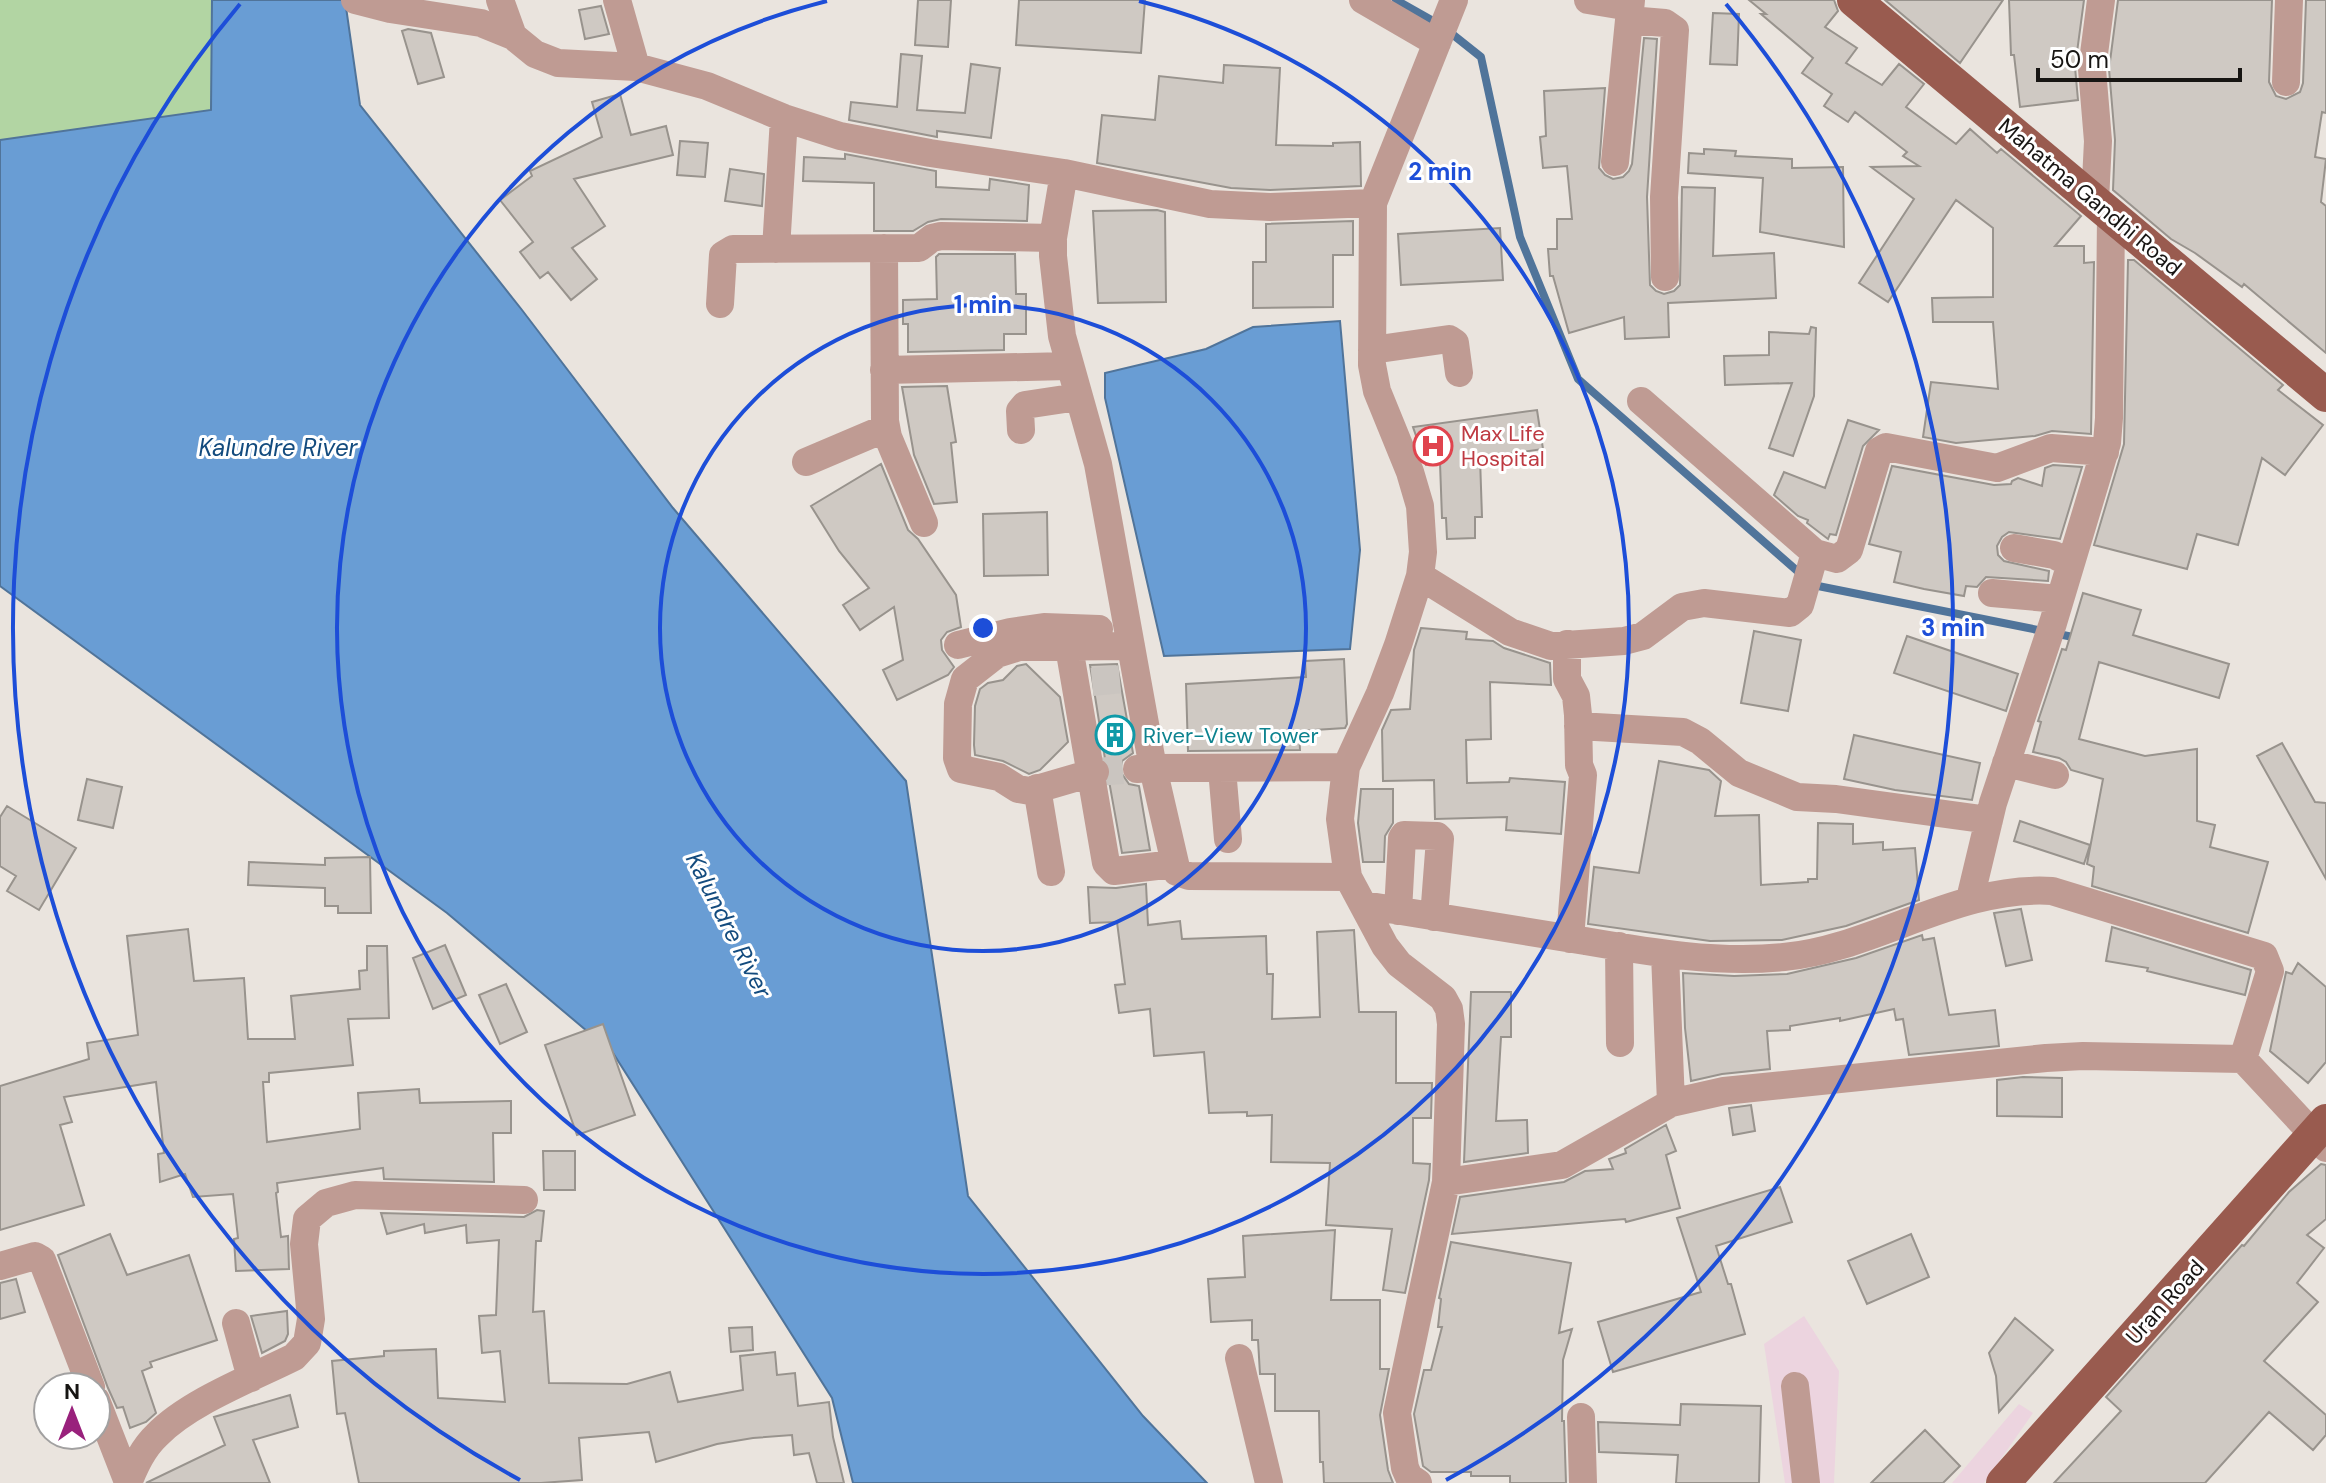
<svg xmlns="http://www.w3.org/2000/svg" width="2326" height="1483" font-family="'DM Sans',sans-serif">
<rect width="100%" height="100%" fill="#eae4de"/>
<path fill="#ecd4df" d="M1804 1316 1839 1371 1834 1483H1785L1764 1344Z
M2019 1404 2033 1413 1984 1483H1952Z"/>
<path fill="#b2d5a3" d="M0 0H212V110L0 140Z"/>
<path fill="#699dd4" stroke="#50749a" stroke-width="2" d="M212 0H345L360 105 522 310 673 508 906 781 968 1196 1143 1416 1207 1483H853L832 1398 613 1053 447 913 0 586V140L211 110Z
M1340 321 1360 550 1350 649 1164 656 1105 398V373L1206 349 1253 327Z"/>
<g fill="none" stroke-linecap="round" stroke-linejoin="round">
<path stroke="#50749a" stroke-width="8" d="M1396 0 1442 26 1481 57 1520 237 1578 379 1803 576
M1813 585 2078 638"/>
</g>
<path fill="#cfc9c3" stroke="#98938d" stroke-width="2" d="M918 0H951L948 47 915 45Z
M1019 0H1145L1141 53 1016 45Z
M1749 0H1834L1838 11 1825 27 1857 48 1846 63 1882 85 1899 64 1924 84 1906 107 1956 144 1970 129 1997 153 2001 149 2081 216 2055 246H2084V263L2094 262 2091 434 2052 431 2035 436 1956 443 1923 437 1931 382 1998 389 1993 322H1933L1932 298 1993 297V228L1956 200 1888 302 1859 283 1914 199 1871 167 1919 166 1903 156 1907 152 1855 112 1848 122 1824 106 1832 94 1802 73 1813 58 1761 14H1766Z
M1885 0H2003L1960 63Z
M2009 0H2084L2075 67 2078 100 2020 107 2014 55H2011Z
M2118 0H2272L2269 82 2276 96 2286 99 2300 92 2303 83 2306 0H2326V113L2322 112 2315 157 2326 159 2321 202 2326 206V353L2244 284 2242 287 2195 253 2171 239 2113 190 2115 140 2109 69Z
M601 6 609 34 585 39 579 10Z
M1713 13 1739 14 1737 65 1710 64Z
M408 29 431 33 444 77 418 84 402 31Z
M1644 38 1657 39 1647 197 1650 285 1656 291 1664 294 1674 291 1680 285 1682 187 1715 188 1713 256 1774 253 1776 298 1668 303 1669 337 1625 339 1624 317 1569 333 1553 276H1550L1548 249H1557V219H1572L1567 166 1543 168 1540 137 1546 136 1544 91 1605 88 1599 168 1605 175 1613 179 1623 177 1629 171 1632 164Z
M901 54 922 56 917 110 965 113 971 64 1000 68 991 138 937 131V137L849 120 851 102 897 107Z
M1224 65 1280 68 1276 145 1333 146V143L1360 142 1361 186 1270 190 1231 188 1097 163 1102 115 1155 120 1159 76 1223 83Z
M620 94 631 135 666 126 673 155 574 179 605 226 572 248 597 279 571 300 548 272 540 278 520 252 533 242 500 200 532 176 530 171 602 137 592 102Z
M680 141 708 143 705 177 677 175Z
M1704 149 1736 151 1735 156 1792 159V168L1843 167 1844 247 1760 232 1763 178 1688 173 1689 153 1704 154Z
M845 154 936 171V187L989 190 990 179 1029 185 1027 221 941 219 928 222 913 231H874V183L803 181 804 157 845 159Z
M730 169 764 174 762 206 725 201Z
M1157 210 1165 212 1166 302 1098 303 1093 211Z
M1353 221V255H1333V307L1253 308V262H1266V224Z
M1500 228 1503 280 1401 285 1398 234Z
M939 254H1015L1016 294H1026V334H1004V350L908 352V324H903V300L937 299 936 257Z
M2128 260H2134L2283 385 2278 390 2323 425 2285 475 2262 458 2238 545 2197 534 2187 569 2094 545 2124 444Z
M1811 327 1816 328 1814 396 1793 456 1769 448 1792 383 1725 385 1724 356 1769 355V332L1809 334Z
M947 386 956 442 951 443 957 502 934 504 914 455 902 387Z
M1537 410 1543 449 1480 458 1482 517H1475V538L1447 539 1446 518H1442L1440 463 1426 465 1413 427Z
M1848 420 1879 430 1863 446 1836 535 1830 534 1828 539 1807 523 1808 520 1798 516 1774 495 1784 472 1825 488Z
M881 464 908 530 918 539 956 595 961 627 947 632 941 640 942 650 954 667 948 675 897 700 883 670 903 660 894 607 860 630 843 605 869 588 839 551 811 506Z
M2053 465 2082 467 2060 539 2009 532 2002 537 1997 546 1998 555 2004 561 2049 571 2048 581 1986 577 1977 587 1966 586 1964 596 1924 589 1894 582 1901 552 1869 544 1892 466 1994 485 2011 484 2012 481 2018 478 2042 486 2045 468Z
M1047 512 1048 575 984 576 983 514Z
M2083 593 2141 610 2133 635 2229 664 2219 698 2099 662 2079 739 2145 756 2197 749V821L2215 825 2210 847 2268 862 2248 933 2092 886 2094 867 2087 864 2103 779 2071 770 2066 762 2059 758 2033 752 2041 722 2038 721 2062 649 2066 650Z
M1421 628 1467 632 1466 639 1493 641 1504 648 1550 663 1551 685 1490 682 1491 739 1466 740 1467 783 1509 782 1510 778 1565 782 1561 834 1506 830 1507 817 1435 819 1434 780 1383 781 1382 730 1391 710 1410 709 1414 650Z
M1754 631 1801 640 1788 711 1741 703Z
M1907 636 2018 674 2006 711 1894 673Z
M1344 659 1347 724 1345 728 1299 731 1300 750 1188 751 1186 684 1306 677 1305 661Z
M1026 664 1060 697 1068 742 1040 770 1029 774 1003 761 975 755 974 745 975 706 980 689 988 683 1003 680 1017 666Z
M1117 664 1133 753 1122 761 1120 771 1129 784 1139 786 1150 850 1122 853 1109 781 1111 768 1105 759 1090 665Z
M1854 735 1980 763 1972 800 1895 790 1844 779Z
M2282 743 2315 802 2326 803V879L2257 756Z
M1659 761 1709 770 1721 781 1715 816 1759 815 1761 885 1808 882V879H1817L1818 823 1853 824V844L1883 842V850L1915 848 1919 900 1846 926 1782 940 1710 941 1588 924 1594 867 1639 873Z
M87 779 122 787 113 828 78 820Z
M1361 789H1393V823L1385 836 1384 862H1363L1358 823Z
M7 806 76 848 39 910 7 891 16 876 0 866V817Z
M2020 821 2090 845 2084 864 2014 841Z
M370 857 371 913H338V906H325V888L248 885 249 862 325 865V858Z
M1146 884 1148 925 1180 921 1182 939 1266 936 1267 974H1273L1272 1019 1320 1017 1317 932 1354 930 1359 1012H1396V1083H1432L1431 1118H1413V1163L1430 1164 1429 1180 1405 1293 1383 1290 1392 1229 1326 1225 1330 1163 1271 1162 1272 1115 1247 1116V1112L1209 1113 1204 1052 1154 1056 1150 1009 1119 1013 1115 985 1125 984 1117 922 1090 923 1088 887 1116 888Z
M2021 909 2032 960 2006 966 1994 913Z
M2112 927 2251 970 2245 995 2147 971 2148 968 2106 961Z
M188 929 194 981 244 978 248 1039H295L291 996 360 989 359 971 367 970V946H387L389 1018 348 1019 353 1065 269 1073V1082H263L267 1142 360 1129 358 1093 419 1089 420 1103 511 1101V1133H493L494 1182 384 1179 383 1168 277 1183 278 1192 276 1193 281 1237 288 1236 289 1269 236 1271 234 1239 238 1238 233 1194 193 1197 185 1174 160 1182 158 1154 164 1153 156 1082 64 1097 72 1122 60 1125 84 1205 0 1230V1086L89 1059 87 1043 138 1035 127 936Z
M1922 935 1923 940 1934 938 1949 1015 1995 1010 1999 1046 1909 1055 1903 1019 1896 1020 1894 1009 1840 1021V1018L1790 1026V1030L1767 1031 1770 1069 1722 1074 1691 1081 1685 1028 1683 973 1734 976 1787 974 1856 958Z
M445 945 466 995 433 1009 413 958Z
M2298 963 2326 987V1062L2308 1083 2270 1051 2286 972 2292 974Z
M506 984 527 1032 500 1044 479 995Z
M1471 992H1511V1037H1501L1496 1121 1527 1120 1528 1153 1464 1162Z
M603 1024 635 1115 577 1135 545 1045Z
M2023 1077 2062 1078V1117L1997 1116V1080Z
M1751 1105 1755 1131 1733 1135 1729 1108Z
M1666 1125 1676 1151 1666 1155 1680 1208 1626 1222 1625 1219 1452 1234 1460 1197 1564 1182 1585 1171 1613 1169 1609 1159 1626 1153 1625 1149Z
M543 1151H575V1190H544Z
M2321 1164 2326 1165V1219L2307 1235 2324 1248 2297 1283 2318 1302 2264 1361 2326 1415V1435L2313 1450 2269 1412 2205 1483H2054L2121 1411 2106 1397 2242 1245 2244 1246 2289 1192Z
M1780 1187 1792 1222 1716 1246 1728 1284H1731L1745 1334 1613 1372 1598 1322 1701 1292 1677 1218Z
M537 1210 544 1211 541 1241H536L533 1312 544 1311 549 1383 627 1384 670 1372 678 1402 743 1390 740 1356 775 1352 777 1375 795 1373 798 1406 829 1402 833 1437 844 1483H817L809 1453 794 1455 792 1435 753 1438 717 1444 656 1462 649 1432 579 1438 582 1480 541 1483H359L345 1413 337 1414 332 1361 384 1356V1351L436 1349 438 1398 505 1402 500 1351 482 1353 479 1316 496 1315 499 1240 467 1243 466 1225 425 1233 424 1224 387 1234 381 1213 524 1217Z
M1335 1230 1331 1300H1380V1369H1389L1380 1415 1388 1470 1393 1483H1324L1323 1462H1320L1319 1411H1275V1374H1260L1258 1340H1252V1320L1211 1322 1208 1279 1245 1277 1243 1236Z
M110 1234 127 1275 189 1255 217 1340 150 1362 152 1367 142 1371 156 1413 146 1422 130 1428 123 1407 117 1408 108 1388 58 1255Z
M1911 1234 1929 1277 1867 1304 1848 1261Z
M1451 1242 1571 1263 1559 1333 1572 1329 1563 1360 1562 1421H1564L1566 1483H1510V1476H1471V1472H1431L1423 1466 1414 1414 1424 1370H1431L1442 1327H1438L1441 1299 1439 1298Z
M16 1279 25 1312 0 1319V1283Z
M287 1311 288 1334 285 1341 262 1353 251 1316Z
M2015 1318 2053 1350 1999 1412 1996 1376 1989 1353Z
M752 1327 753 1350 731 1352 729 1328Z
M290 1395 298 1427 253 1440 270 1483H146L225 1445 214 1417Z
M1681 1404 1761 1406 1759 1483H1676L1678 1455 1599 1452 1598 1422 1680 1425Z
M1925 1430 1960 1466 1943 1483H1871Z"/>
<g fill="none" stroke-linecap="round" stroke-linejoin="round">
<path stroke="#cac5c0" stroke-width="28" stroke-dasharray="28 14" stroke-linecap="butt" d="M1092 682 1122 679
M1095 772 1137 769"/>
<path stroke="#bf9b93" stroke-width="28" d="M355 0 390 9 481 23 513 36 535 54 558 63 636 67 707 86 784 118 840 136 930 153 1064 173 1210 204 1270 207 1373 203
M500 0 513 36
M617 0 636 67
M1363 0 1437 43
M1588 0 1630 7
M1629 20 1665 23 1675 30 1664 197 1665 277
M2286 82 2289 0
M1615 162 1631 0
M1064 173 1053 238V256L1062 336 1098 464 1153 768 1346 767
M2095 201 2098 141 2092 69 2101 0
M884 248 885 421 888 437 924 523
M776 249 784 118
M720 304 723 255 733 249 919 248 932 238 941 236 1053 238
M1372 350 1449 339 1455 343 1459 373
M884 370 1069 366
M1641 401 1815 553 1837 559 1849 550 1879 451 1886 447 1997 468 2051 448 2105 452
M1021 430 1020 411 1025 405 1078 397
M806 462 886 428
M2014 548 2054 555 2070 563
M1420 576 1510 632 1551 646 1624 641 1643 636 1682 607 1704 603 1790 613 1800 605 1815 553
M1992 593 2059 599
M1567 644V679L1576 696 1578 715 1579 765 1583 775 1570 939
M958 645 1010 632 1044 627 1099 629
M1069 647 1106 863 1114 871 1174 864
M1578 726 1683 732 1700 741 1739 773 1797 797 1836 799 1989 820
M2006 763 2055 775
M1137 769 1153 768 1177 872 1189 876 1348 877
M1222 769 1228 839
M1095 772 1030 791 1018 789 999 777 961 769 957 758 958 704 965 679 997 654 1019 647 1131 646
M1037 788 1051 872
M1970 899 1993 803 2053 623 2107 443 2109 418 2111 215
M1364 905C1438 917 1511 929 1585 941 1649 952 1718 964 1784 957 1876 948 1957 885 2052 891L2264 956 2270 971 2243 1059
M1398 911 1402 838 1404 835 1437 836 1440 839 1434 917
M1619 946 1620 1043
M1665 954 1671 1103
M1446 1182 1562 1165 1671 1103 1724 1091 2046 1058 2083 1056 2243 1059 2326 1148
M0 1266 35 1256 42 1260 91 1387
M236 1323 251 1378
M1239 1358 1269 1483
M1795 1386 1806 1483
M96 1400 128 1482
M1581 1417 1583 1483
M128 1483C135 1466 143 1448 157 1435 189 1402 252 1378 294 1357L307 1343 311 1319 304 1244 307 1219 326 1203 355 1195 524 1200
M1418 1483 1409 1477 1405 1468 1397 1413 1446 1182 1451 1024 1449 1009 1443 998 1399 964 1385 946 1348 877 1340 819 1346 767 1380 693 1398 645 1420 576 1423 552 1420 506 1410 472 1377 391 1372 365 1373 203 1454 0"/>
<path stroke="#995b4f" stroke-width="34" d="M1854 0 2326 395
M2003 1483 2326 1121"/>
</g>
<g fill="none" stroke="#1d4ed8" stroke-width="4">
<circle cx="983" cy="628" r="323"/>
<path d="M1139 1A646 646 0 1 1 827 1"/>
<path d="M520 1480A970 970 0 0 1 240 4M1726 4A970 970 0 0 1 1446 1480"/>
</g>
<defs>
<g id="hospital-ring" transform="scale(2)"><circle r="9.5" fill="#fff" stroke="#e0444e" stroke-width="1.5"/><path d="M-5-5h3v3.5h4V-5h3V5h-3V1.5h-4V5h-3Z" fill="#e0444e"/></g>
<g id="building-ring" transform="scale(2)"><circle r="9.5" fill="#fff" stroke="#0f9aa8" stroke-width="1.5"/><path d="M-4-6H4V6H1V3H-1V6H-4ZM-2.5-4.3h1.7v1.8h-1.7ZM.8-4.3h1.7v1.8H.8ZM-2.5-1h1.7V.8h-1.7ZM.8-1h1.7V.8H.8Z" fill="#0f9aa8"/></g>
</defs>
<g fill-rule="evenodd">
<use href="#hospital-ring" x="1433" y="446"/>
<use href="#building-ring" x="1115" y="735"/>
</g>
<g text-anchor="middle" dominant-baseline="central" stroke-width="6" stroke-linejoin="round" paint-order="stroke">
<g font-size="22" fill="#171513" stroke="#fff">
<text transform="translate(2090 197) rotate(40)">Mahatma Gandhi Road</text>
<text transform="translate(2165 1302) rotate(-48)">Uran Road</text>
</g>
<g font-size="22" fill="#be3a42" stroke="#fff" text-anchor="start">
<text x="1461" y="433">Max Life<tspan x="1461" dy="25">Hospital</tspan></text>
</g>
<g font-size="22" fill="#0d838f" stroke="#fff" text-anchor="start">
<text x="1143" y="735">River-View Tower</text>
</g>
<g font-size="24" font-style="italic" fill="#134b7e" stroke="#fff">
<text x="278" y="447">Kalundre River</text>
<text transform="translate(729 925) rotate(63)">Kalundre River</text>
</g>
</g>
<circle cx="983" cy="628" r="12" fill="#1d4ed8" stroke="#fff" stroke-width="4"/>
<g font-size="24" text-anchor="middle" font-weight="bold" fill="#1d4ed8" stroke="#fff" stroke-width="6" stroke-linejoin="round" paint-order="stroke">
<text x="1440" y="180">2 min</text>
<text x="983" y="313">1 min</text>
<text x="1953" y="636">3 min</text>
</g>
<g transform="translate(72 1411)"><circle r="38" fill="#ffffff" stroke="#a2a1a1" stroke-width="2"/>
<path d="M0-6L14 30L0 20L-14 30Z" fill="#99217c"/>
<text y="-12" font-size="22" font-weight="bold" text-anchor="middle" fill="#171513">N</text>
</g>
<path d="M2038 68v12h202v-12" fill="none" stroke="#171513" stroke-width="4"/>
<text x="2050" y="68" font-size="24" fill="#171513" stroke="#ffffff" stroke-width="6" paint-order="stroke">50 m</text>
</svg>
